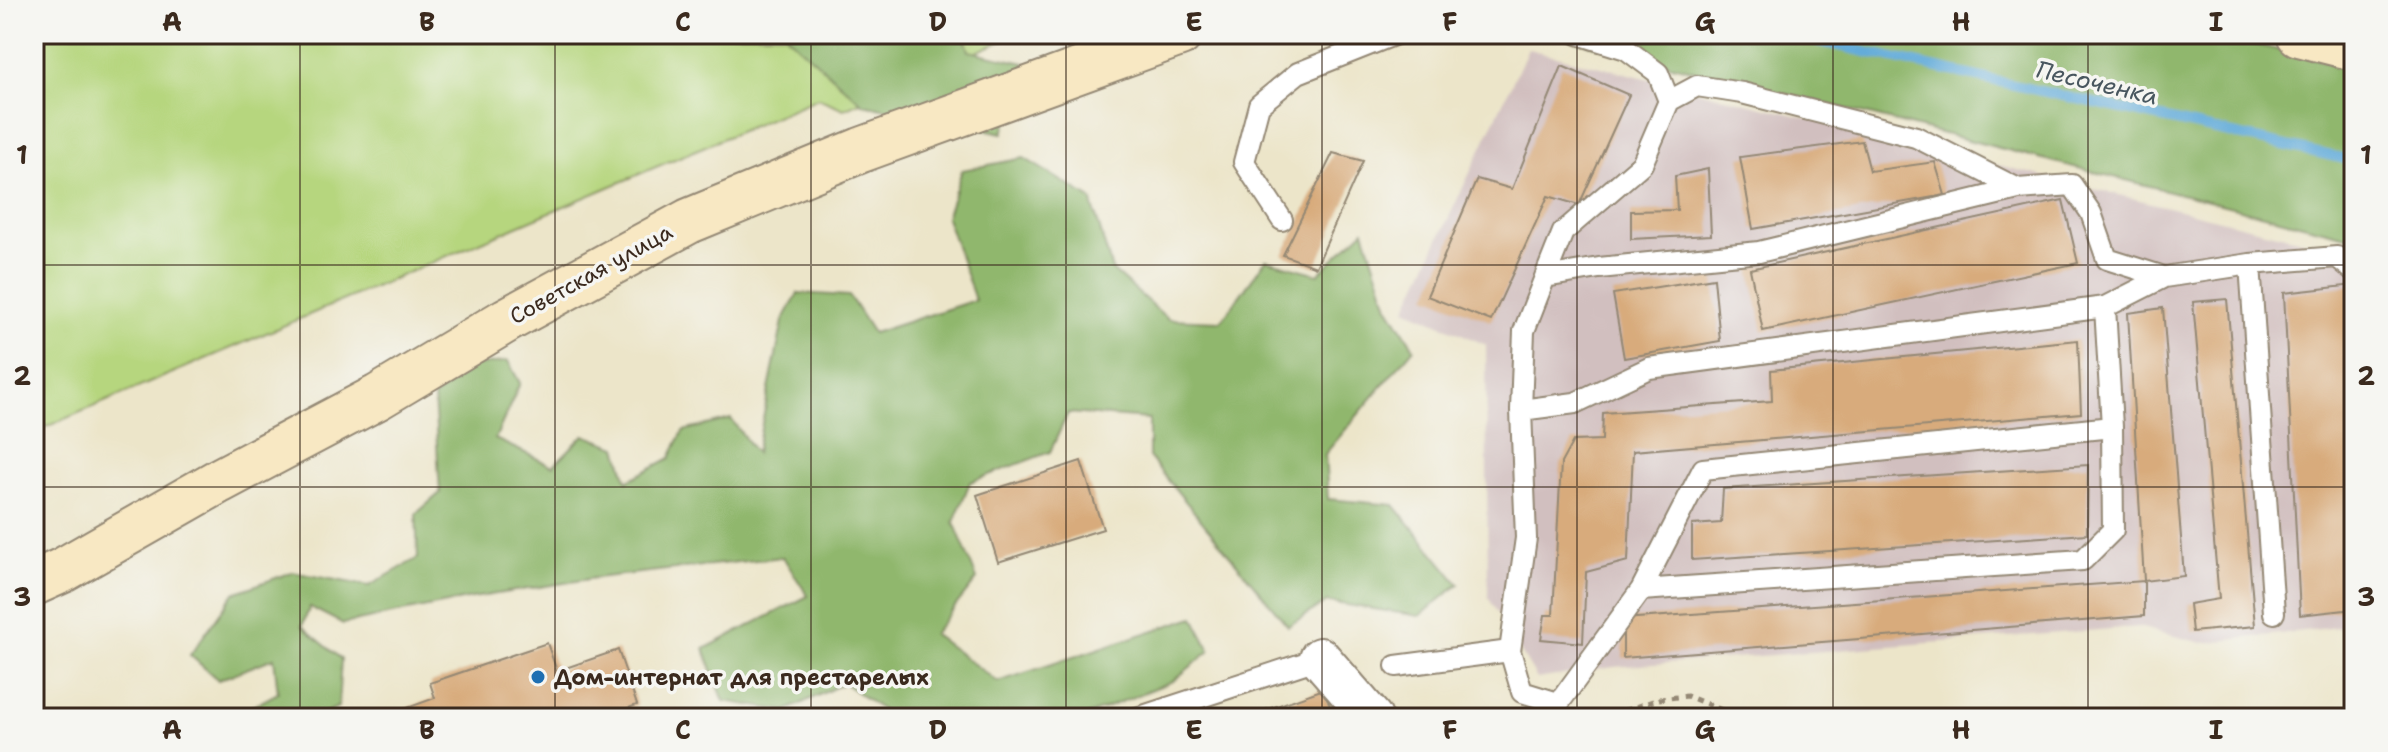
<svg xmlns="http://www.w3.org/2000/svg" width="2388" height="752" font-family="'Shantell Sans',sans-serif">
<rect width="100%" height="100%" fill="#f6f6f2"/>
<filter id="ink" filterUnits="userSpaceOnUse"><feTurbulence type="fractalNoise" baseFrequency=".0125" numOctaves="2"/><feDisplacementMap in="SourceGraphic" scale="16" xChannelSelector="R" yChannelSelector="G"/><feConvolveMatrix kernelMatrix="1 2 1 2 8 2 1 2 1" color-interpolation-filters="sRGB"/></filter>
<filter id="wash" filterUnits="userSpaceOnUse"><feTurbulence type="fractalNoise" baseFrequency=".006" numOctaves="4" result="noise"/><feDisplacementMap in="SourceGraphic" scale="32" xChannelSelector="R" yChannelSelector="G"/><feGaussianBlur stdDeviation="1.8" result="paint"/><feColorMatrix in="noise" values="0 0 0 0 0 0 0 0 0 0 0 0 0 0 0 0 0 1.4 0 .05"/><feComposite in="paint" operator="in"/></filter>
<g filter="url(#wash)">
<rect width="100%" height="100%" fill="#ece5c9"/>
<path fill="#d1bfbf" d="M1528 49 2354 253V625L2203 643 2138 627 1614 667 1537 679 1488 597 1486 345 1406 309Z"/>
<path fill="#b6d67e" stroke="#78804e" stroke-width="2" d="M34 34H1018L844 109 818 98 34 432Z"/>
<path fill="#90b76d" stroke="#667046" stroke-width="2" d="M785 34H964L969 51 1025 63 1003 133 863 104Z
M1550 34H2211L2354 68V238Z
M1024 158 1091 199 1112 270 1168 319 1221 321 1266 260 1318 274 1364 230 1388 306 1414 348 1325 454 1328 499 1394 505 1459 584 1420 616 1327 602 1288 626 1149 457V419L1068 413 1050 452 970 482 954 522 977 579 933 634 998 682 1194 617 1210 651 1173 681 1081 718H893L844 683 786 711 724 701 704 649 808 596 783 557 595 578 472 598 343 624 310 607 302 626 341 659 338 707 314 718H231L278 693 274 658 218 680 190 655 234 593 292 572 369 586 418 558 416 514 440 493 434 397 474 366 508 361 520 383 495 439 553 466 584 435 617 447 627 481 670 458 683 431 731 419 756 453 783 321 798 293 849 296 873 333 975 300 946 217 962 170Z"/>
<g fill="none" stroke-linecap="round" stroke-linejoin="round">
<path stroke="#62abd9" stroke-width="10" d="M1785 34 2354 161"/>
</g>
<g id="blocks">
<path fill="#d8ab7b" d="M1562 66 1629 95 1579 205 1548 196 1491 321 1427 296 1477 179 1512 189Z
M1862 141 1870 171 1935 162 1945 195 1753 229 1740 157Z
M1333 153 1363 161 1316 267 1283 255Z
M1708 169 1711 235 1631 239V211L1677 210 1675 176Z
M2063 200 2078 263 1763 331 1750 269Z
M1714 278 1720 341 1624 358 1613 294Z
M2354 285V609L2300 615 2284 293Z
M2227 299 2255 626 2192 632 2189 604 2219 599 2193 302Z
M2163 308 2184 576 2144 581 2128 313Z
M2078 340 2081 413 1633 451 1628 561 1586 572 1583 643 1541 639 1545 615H1553L1561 463 1573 441 1602 440 1603 413 1772 401 1771 370Z
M1081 461 1103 529 998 562 977 495Z
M2088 465 2087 534 1692 560V525L1721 523 1723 489Z
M2144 581V616L1623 658V619Z
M547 643 557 671 618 650 637 705 600 718H380L435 698 430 683Z
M1324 689 1334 718H1243Z"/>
</g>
</g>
<g filter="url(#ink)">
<use href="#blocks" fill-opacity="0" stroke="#948874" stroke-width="2"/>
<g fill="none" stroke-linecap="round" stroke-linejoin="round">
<g stroke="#948874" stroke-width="24">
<path id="lane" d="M1578 34 1626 49 1658 73 1669 101
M1282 220 1244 162 1259 105 1298 73 1396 34
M2250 264 2274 613
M1545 277 1563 232 1642 164 1669 101 1697 86 1742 93 1916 137 2018 189
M1521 410 1524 331 1545 277 1599 268 1759 252 2018 189 2072 185 2091 213 2107 259 2164 277
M1641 590 1703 469 2112 427
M1396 666 1510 651
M1558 703 1522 692 1510 651 1526 538 1521 410 1575 403 1649 368 2105 307
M1137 718 1320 658
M1548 718 1641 590 2083 560 2113 530 2112 427 2105 307 2164 277 2250 264 2337 257 2354 271"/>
</g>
<g stroke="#948874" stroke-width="44">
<path id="street" d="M1320 658 1372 718"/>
</g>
<g stroke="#948874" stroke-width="48">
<path id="secondary" d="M2299 34 2354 48
M34 583 63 570 219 481 378 397 507 320 689 221 861 150 1180 34"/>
</g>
<path stroke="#948874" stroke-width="5" stroke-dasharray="6 6" stroke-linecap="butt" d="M1602 718 1659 699 1687 696 1727 712 1754 718"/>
<use href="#lane" stroke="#fff" stroke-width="20"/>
<use href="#street" stroke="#fff" stroke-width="40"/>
<use href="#secondary" stroke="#f8e8c3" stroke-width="44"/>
</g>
</g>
<path fill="none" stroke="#3b2a1e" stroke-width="2" stroke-opacity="0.55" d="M300 34V718M555 34V718M811 34V718M1066 34V718M1322 34V718M1577 34V718M1833 34V718M2088 34V718M34 265H2354M34 487H2354"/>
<circle fill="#1f6fb2" stroke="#f6f6f2" stroke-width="3" cx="538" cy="677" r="8"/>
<g text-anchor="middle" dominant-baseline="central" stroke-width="7" stroke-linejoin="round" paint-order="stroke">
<g font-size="22" fill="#3b2a1e" stroke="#f6f6f2">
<text transform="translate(591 274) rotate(-29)">Советская улица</text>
</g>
<g font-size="22" font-weight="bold" fill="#3b2a1e" stroke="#f6f6f2" text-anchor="start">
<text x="554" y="677">Дом-интернат для престарелых</text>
</g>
<g font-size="24" font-style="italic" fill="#49575f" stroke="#f6f6f2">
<text transform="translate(2097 83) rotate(13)">Песоченка</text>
</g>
</g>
<rect width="2388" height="752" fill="none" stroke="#f6f6f2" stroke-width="88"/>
<rect x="44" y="44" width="2300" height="664" fill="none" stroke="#3b2a1e" stroke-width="3"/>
<g font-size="26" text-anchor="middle" font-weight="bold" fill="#3b2a1e">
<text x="172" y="31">A</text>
<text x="427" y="31">B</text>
<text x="683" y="31">C</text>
<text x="938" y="31">D</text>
<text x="1194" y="31">E</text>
<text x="1450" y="31">F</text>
<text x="1705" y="31">G</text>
<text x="1961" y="31">H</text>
<text x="2216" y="31">I</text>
<text x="22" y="164">1</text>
<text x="2366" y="164">1</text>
<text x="22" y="385">2</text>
<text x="2366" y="385">2</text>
<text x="22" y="606">3</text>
<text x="2366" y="606">3</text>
<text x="172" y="739">A</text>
<text x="427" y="739">B</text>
<text x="683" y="739">C</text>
<text x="938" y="739">D</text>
<text x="1194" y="739">E</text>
<text x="1450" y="739">F</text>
<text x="1705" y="739">G</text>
<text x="1961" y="739">H</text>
<text x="2216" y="739">I</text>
</g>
</svg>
